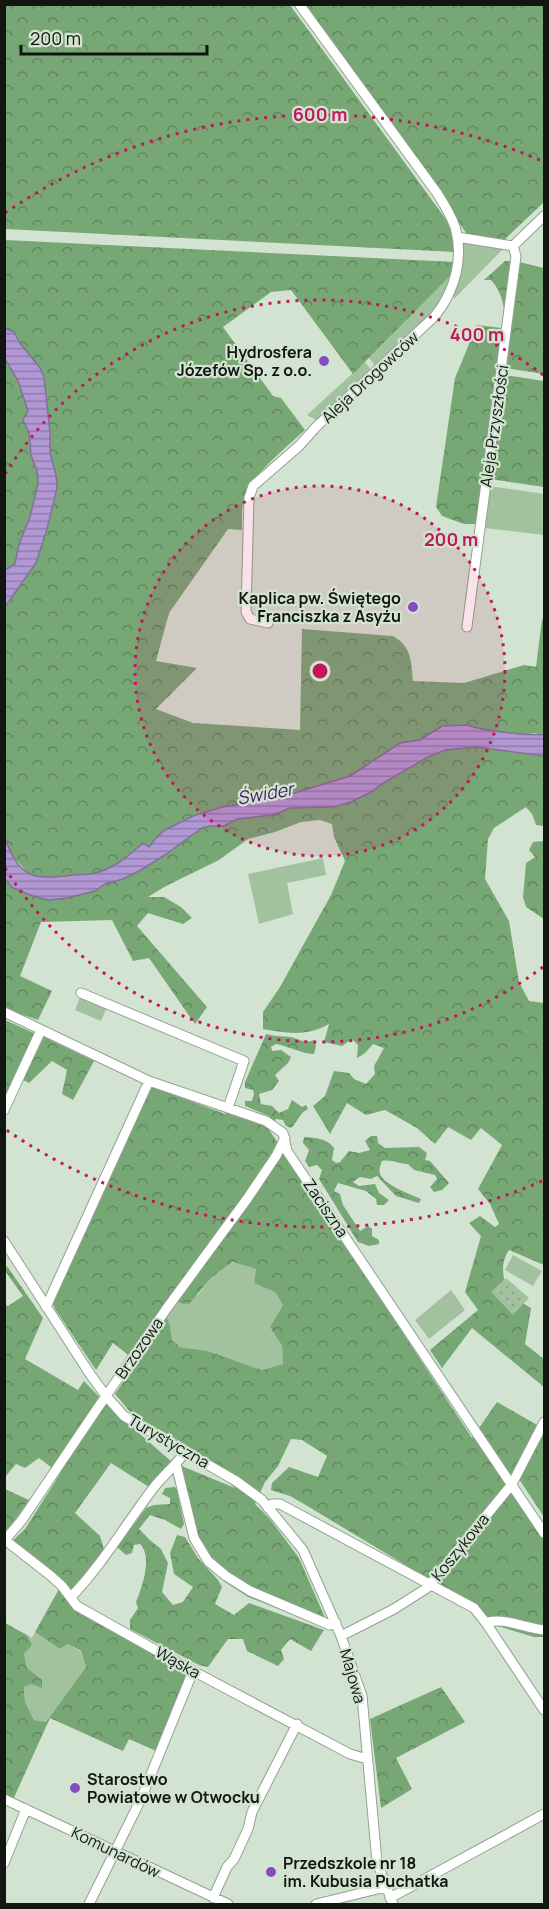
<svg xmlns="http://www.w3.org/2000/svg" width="549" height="1909" font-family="Manrope,sans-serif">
<defs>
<pattern id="forest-crowns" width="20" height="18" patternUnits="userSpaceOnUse" patternTransform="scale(1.5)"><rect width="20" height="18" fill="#77a775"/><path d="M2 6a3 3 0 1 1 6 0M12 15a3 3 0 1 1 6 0" fill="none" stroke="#60875f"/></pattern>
<pattern id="park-dots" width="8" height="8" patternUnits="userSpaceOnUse" patternTransform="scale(1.5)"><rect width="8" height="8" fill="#a1c19f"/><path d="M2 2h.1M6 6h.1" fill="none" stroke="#8aa588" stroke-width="1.8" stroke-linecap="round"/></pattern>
<pattern id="water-rules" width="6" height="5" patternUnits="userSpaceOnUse" patternTransform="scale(1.5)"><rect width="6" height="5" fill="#b198d4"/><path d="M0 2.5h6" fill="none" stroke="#8f7bab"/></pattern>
</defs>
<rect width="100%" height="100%" fill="#d2e4d1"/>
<path fill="#a1c19f" d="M463 243 503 249 454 299 453 294 461 262Z
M453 273 444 297 437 308 376 367 369 358Z
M365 362 372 371 318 421 307 415Z
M489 486 544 494V535L484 528Z
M323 858 326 875 287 883 293 914 259 924 248 874Z
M81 995 107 1007 101 1021 75 1010Z
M513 1255 542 1271 533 1286 505 1270Z
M234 1262 256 1269 254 1283 275 1292 283 1305 270 1327 282 1346 283 1364 262 1370 208 1351 180 1347 172 1340 170 1325 166 1316 177 1301 198 1295 212 1277Z
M451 1290 465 1310 429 1339 415 1320Z
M35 1632 60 1649 68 1644 81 1652 86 1667 46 1722 34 1720 25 1702 24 1686 31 1684 24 1654 31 1645 27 1635 32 1638Z"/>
<path fill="url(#forest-crowns)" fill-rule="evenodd" d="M5 5H290L450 225 455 252 5 229Z
M304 5H544V202L503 241 467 234Z
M5 240 455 262 453 273 353 374 291 290 271 292 223 327 273 396 281 398 305 430C292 442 251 477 246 492 241 504 242 517 242 530L228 529 169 613 156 661 197 668 156 709 193 723 300 730 302 629 393 636C412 647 411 661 413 681L464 683 524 665 536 667 542 619 544 620V735L534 733 523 735 482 730 467 725 442 726 420 740 400 743 351 776 291 794 262 798 252 802 222 807 193 816 181 821 155 839 149 847 130 855 105 871 90 874 47 878 35 877 26 871 11 854 5 838 4 607 36 563 47 529 57 488 56 475 50 453V432L44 377 40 368 20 343 14 332 5 328Z
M505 261H512L504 309C502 297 499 289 491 280H484Z
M519 262 544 268V374L505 368Z
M477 325 502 328 477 524H464L442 516 436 507 455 378Z
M4 359 18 381 29 411 23 420 29 433 30 446 37 471 38 484 30 517 19 544 15 564 5 570Z
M504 375 544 381V487L490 479Z
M460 747H476L544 756V826L536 825 532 814 526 807 494 828 488 839 485 879 509 921 519 982 529 1001 544 1003V1265L509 1250C499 1265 504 1278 507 1294L531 1308 525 1344 544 1359V1387L472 1328 442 1368 430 1350 478 1310 465 1292 481 1236 469 1223 480 1216 495 1227 499 1224 490 1204 478 1189 502 1145 481 1128 471 1140 448 1127 435 1144 417 1128 385 1110 366 1115 347 1103 330 1134 313 1106 325 1096 334 1071 349 1073 354 1079 366 1084 375 1074 374 1066 384 1048 373 1044 365 1053 357 1058 358 1045 352 1039 342 1046 324 1042 329 1024C306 1037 287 1033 263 1029V1012L280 987 331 895 345 861 334 837 332 824 320 820 301 822 275 832 248 839 219 860 166 886 148 897H164L181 907 192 918 183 924 148 913 137 926 207 1007 195 1024 149 958 133 961 112 920 41 922 20 976 52 991 38 1020 5 1009 4 879 13 888 33 896 49 900 95 891 105 884 123 879 165 855 202 828 211 826H224L236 819 273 815 290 808 333 807 351 802 371 792 382 784 426 758 445 750Z
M544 841V919L526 907 523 897 526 863 535 857 529 850 533 842Z
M5 1020 36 1034 5 1101Z
M266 1034C274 1036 282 1036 290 1037 300 1039 304 1044 314 1040L316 1046 314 1054C302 1054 288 1046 276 1044L271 1047 272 1051 281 1050 291 1057 288 1063 275 1075 279 1081 272 1090 259 1094 261 1104 272 1106 279 1113 288 1109 292 1100 302 1107 306 1105 308 1109C299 1113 298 1122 291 1128L286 1126 283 1120 276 1119 273 1122 269 1116 245 1106V1101H252L254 1094 253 1090 245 1088V1082Z
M44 1037 94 1061 73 1100 62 1094 67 1070 52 1061 29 1083 23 1080Z
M150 1086 225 1114 233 1108 266 1125 472 1438 497 1402 537 1425 511 1477 544 1526V1637H534L494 1625 427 1578 304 1504 290 1496 271 1490 272 1483 289 1467 318 1477 327 1456 302 1440 291 1439 278 1466 265 1482 255 1504 270 1519 299 1558 330 1629 248 1597 225 1582 205 1562 190 1541 172 1462 149 1487 111 1463 75 1513 100 1536 104 1549 77 1587 74 1602 198 1668 163 1754 129 1739 123 1751 50 1718 12 1802 5 1799V1623L27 1635 32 1645 24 1654 27 1668 42 1680V1688L31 1684 24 1687 25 1702 34 1720 46 1722 86 1667 81 1651 68 1644 60 1649 35 1632 59 1589 50 1579 6 1547 25 1529 60 1474 39 1458 25 1468 16 1464 5 1477V1305L8 1306 23 1296 5 1271 7 1266 43 1318 25 1359 78 1390 84 1381 109 1407 172 1462 235 1488 188 1446 132 1414 115 1394 137 1362 113 1343 96 1370 55 1309 51 1299ZM233 1262 256 1269 254 1283 275 1292 283 1305 270 1327 282 1346 283 1364 262 1370 208 1351 180 1347 172 1340 170 1325 166 1316 177 1301 180 1303 189 1304 212 1277Z
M371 1136H377L378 1143 385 1148 419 1147 427 1153 425 1160 430 1161 449 1183 442 1190 434 1192 430 1187 437 1179 435 1175 414 1170 408 1164C398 1164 392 1159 382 1161 380 1166 378 1171 381 1176 387 1186 410 1194 421 1199L419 1203 396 1196 377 1176 371 1179 360 1177 353 1182 359 1186 375 1184 379 1193 389 1200 384 1205H377L376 1199 366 1191 338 1183 334 1191 340 1194 343 1205 360 1231 368 1226 372 1229V1236L379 1240V1244L369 1246 358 1242 319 1179 322 1170 317 1165 309 1167 305 1161 309 1150 303 1143 304 1137C316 1138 327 1138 334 1148L332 1160 336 1163 340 1162 349 1151 359 1153 370 1150 365 1141Z
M544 1430V1517L519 1479Z
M175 1487 177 1490 184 1524 181 1529 165 1520 150 1515 139 1529 151 1541 161 1549 168 1563 162 1592 173 1605 183 1602 193 1587 174 1574 170 1553 177 1535 185 1537 198 1558 218 1580 222 1587 215 1604 234 1615 249 1603 324 1630 311 1651 290 1639 281 1650 284 1659 278 1666 247 1651 243 1639H228L208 1667 199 1665 130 1629V1620L138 1608 136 1602C142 1587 153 1557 140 1544L134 1545 132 1553 126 1555 117 1547 146 1508 154 1505 170 1504V1498L162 1494 165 1488Z
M5 1489 29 1500 5 1534Z
M441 1687 465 1722 396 1758 412 1789 381 1808 370 1719Z"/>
<path fill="url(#park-dots)" d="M506 1278 529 1298 513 1315 491 1292Z"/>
<path fill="url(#water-rules)" stroke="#817199" stroke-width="1.5" d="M4 328 14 332 20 343 40 368 44 377 50 432V453L56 475 57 488 47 529 36 563 5 607V570L15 564 19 544 30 517 38 484 37 471 31 455 29 433 23 420 28 411 18 381 5 359Z
M467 725C485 731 502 732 520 734 528 735 536 734 544 735V756L476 747 445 750 426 758 382 784 371 792 351 802 333 807 290 808 273 815 237 819 224 826H211L202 828 165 855 141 870 123 879 105 884 95 891 67 898 49 900 33 896 13 888 5 879V838C19 879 34 880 73 875 79 874 85 875 91 874 112 870 127 857 143 843L149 847 155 839 165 830 193 816 222 807 252 802 262 798 291 794 350 776 400 743 420 740 442 726Z"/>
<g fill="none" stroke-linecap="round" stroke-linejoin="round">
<g stroke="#91a290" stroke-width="11">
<path id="minor" d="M457 237 513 246 516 256 467 627
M513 246 544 216
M268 623 250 619 246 612 249 498 253 486 299 446 316 427 435 316C455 291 464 258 455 227 451 215 444 204 437 193L299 4
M81 993 244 1061 228 1108
M4 1012 149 1081 266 1121 283 1133 287 1151 544 1533
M4 1110 41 1030
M4 1241 90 1374 106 1396 124 1416 236 1481 262 1500 303 1550 341 1636 362 1696 377 1862 393 1904
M46 1307 149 1081
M176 1464 194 1538 208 1561 226 1576 250 1591 330 1625 336 1623
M268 1508 272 1504H280L474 1608 486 1623 544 1710
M5 1540 51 1576 62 1586 77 1606 193 1671 350 1754 367 1759
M4 1541 22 1520 99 1406 167 1308 247 1199 276 1156 285 1138
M71 1597C103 1564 127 1522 155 1486 165 1474 177 1464 186 1451
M486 1623C501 1616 528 1629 544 1630
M341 1636 394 1609 427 1588 512 1484 544 1422
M4 1799 228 1904
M4 1863 26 1809
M213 1898 227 1867 234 1859 248 1829 252 1812 297 1724
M390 1898 544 1814
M89 1904 141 1799 193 1671
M316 1904 386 1887"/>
</g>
<use href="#minor" stroke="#fff" stroke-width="9"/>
</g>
<circle cx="320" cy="671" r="185" fill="#c2185b" fill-opacity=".12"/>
<g fill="none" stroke="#c2185b" stroke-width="3" stroke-dasharray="3 6">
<circle cx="320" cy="671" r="185"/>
<path d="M543 967A371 371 0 0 1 5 868M5 474A371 371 0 0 1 543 375"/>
<path d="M542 1181A556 556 0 0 1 5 1129M5 213A556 556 0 0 1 542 161"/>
</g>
<g fill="#854cc2" stroke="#d2e4d1" stroke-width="2">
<circle cx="324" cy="361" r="6"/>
<circle cx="413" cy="607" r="6"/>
<circle cx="75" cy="1788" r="6"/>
<circle cx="271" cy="1872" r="6"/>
</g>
<g text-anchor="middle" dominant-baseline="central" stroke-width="4.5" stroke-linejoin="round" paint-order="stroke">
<g font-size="16" font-weight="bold" fill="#111710" stroke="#d2e4d1" text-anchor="end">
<text x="312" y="352">Hydrosfera<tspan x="312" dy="18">Józefów Sp. z o.o.</tspan></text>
<text x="401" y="598">Kaplica pw. Świętego<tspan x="401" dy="18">Franciszka z Asyżu</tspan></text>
<text x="87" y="1779" text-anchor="start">Starostwo<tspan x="87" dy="18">Powiatowe w Otwocku</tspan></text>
<text x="283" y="1863" text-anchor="start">Przedszkole nr 18<tspan x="283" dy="18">im. Kubusia Puchatka</tspan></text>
</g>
<g font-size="16" fill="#111710" stroke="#d2e4d1">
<text transform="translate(370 377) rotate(-43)">Aleja Drogowców</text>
<text transform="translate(494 426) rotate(-82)">Aleja Przyszłości</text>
<text transform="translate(326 1208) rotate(56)">Zaciszna</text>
<text transform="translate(139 1348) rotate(-55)">Brzozowa</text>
<text transform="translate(169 1441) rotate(30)">Turystyczna</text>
<text transform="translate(460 1547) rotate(-51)">Koszykowa</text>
<text transform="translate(178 1662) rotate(29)">Wąska</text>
<text transform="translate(353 1676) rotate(74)">Majowa</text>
<text transform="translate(116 1852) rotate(26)">Komunardów</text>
</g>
<g font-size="18" font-style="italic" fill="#411e65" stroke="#d2e4d1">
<text transform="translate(265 793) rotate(-10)">Świder</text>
</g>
</g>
<circle cx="320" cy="671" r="9" fill="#c2185b" stroke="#d2e4d1" stroke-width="3"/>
<g font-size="18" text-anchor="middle" font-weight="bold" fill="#c2185b" stroke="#d2e4d1" stroke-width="4.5" stroke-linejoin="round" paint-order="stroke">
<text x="320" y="121">600 m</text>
<text x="477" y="341">400 m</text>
<text x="451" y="546">200 m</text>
</g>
<rect width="549" height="1909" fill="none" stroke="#111710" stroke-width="12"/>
<path d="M21 45v9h186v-9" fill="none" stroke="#111710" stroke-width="3"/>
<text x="30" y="45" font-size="18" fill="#111710" stroke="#d2e4d1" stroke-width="4.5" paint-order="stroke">200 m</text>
</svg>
